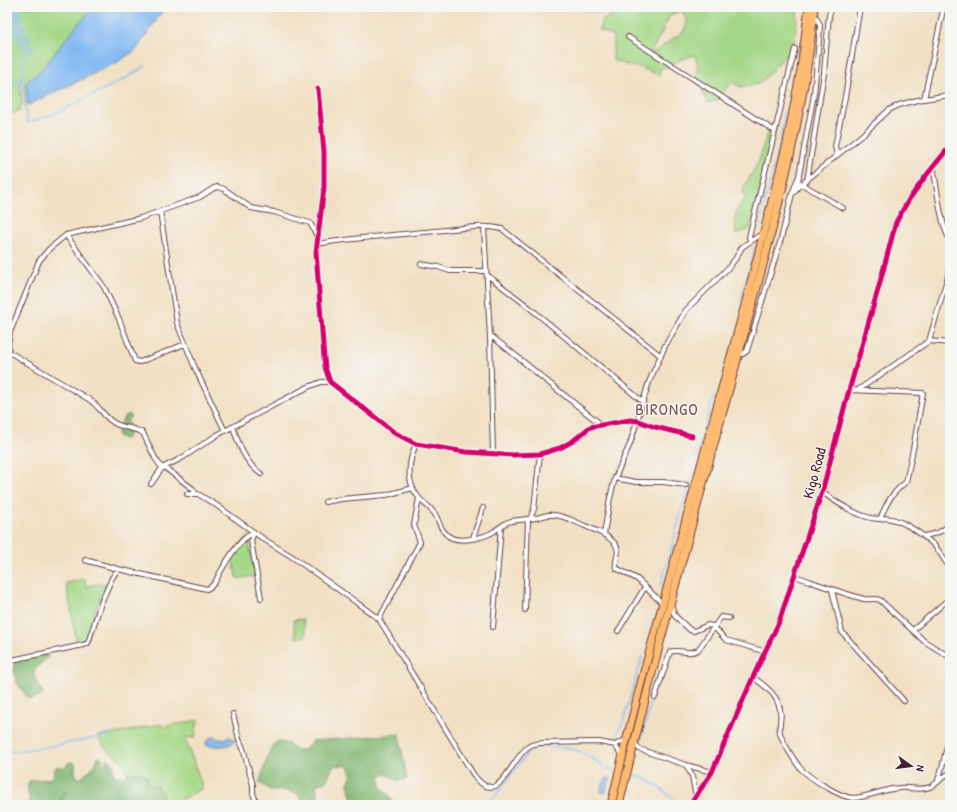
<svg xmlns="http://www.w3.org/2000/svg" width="957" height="812" font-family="'Patrick Hand',sans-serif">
<rect width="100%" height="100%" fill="#f6f6f2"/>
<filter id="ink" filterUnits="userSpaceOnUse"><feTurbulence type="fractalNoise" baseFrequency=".025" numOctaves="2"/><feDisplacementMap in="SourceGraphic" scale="8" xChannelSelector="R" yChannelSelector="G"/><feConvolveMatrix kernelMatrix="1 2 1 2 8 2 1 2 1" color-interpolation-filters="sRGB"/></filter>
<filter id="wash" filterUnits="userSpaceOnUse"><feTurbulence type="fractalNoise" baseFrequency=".012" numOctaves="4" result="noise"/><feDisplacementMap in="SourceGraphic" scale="16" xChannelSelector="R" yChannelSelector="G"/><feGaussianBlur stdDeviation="0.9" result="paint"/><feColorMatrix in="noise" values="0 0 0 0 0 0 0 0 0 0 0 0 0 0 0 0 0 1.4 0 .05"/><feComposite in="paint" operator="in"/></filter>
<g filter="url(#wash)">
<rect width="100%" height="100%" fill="#f1e0c3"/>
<path fill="#a4d787" stroke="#777b59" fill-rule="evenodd" d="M7 7H94L79 23 43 68 26 83 28 103H25L22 79 20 80 22 105 18 111 7 116Z
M601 7H798L794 47 759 84 741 87 732 82 716 101 708 103 697 80 698 64 694 55 680 60 660 69 659 75 639 67 626 65 613 60V36L599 30 602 20 611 16ZM682 10 687 22 684 31 649 56 659 38 670 15Z
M902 7H950V10L909 11Z
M773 123 777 124 750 229 736 234C734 218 734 211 745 199L743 191 745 185 759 161 765 140Z
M250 535 249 542 255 576 237 579 232 556 241 544Z
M85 579 86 586 107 583 96 609 86 642 77 644 66 583Z
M303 619 306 636 296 638 293 620Z
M198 720 195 737 185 738 203 788 174 803 161 804 163 795 148 784 141 772 127 774 123 761C111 753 105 749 97 736L119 733 161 724 162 727Z"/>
<path fill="#83b874" stroke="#666c50" d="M129 414 131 416 127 421 131 427 127 438 125 439 119 437 117 432 124 417Z
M47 653 48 657 34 671V676L43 693 41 696 29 699C17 685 14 680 14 662Z
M399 734 407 779 399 781 386 774 380 776 381 787 390 796 393 804 406 803 411 805H357L352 801 348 784 352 774 349 766 334 765 325 783H320L316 786 319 799 313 804 302 801 297 793 281 790H271L259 783 270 750 277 741 289 744 296 750H305L312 741Z
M98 757 102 758V764L105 765 106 759 110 760 114 765 113 773 118 777 121 776 124 778 127 774 141 772 148 777V784L158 787 163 795 160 805H121L120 801 113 803 112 805H59L67 790 63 795 58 805H29C31 795 25 792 29 781L53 778 54 771 57 766 64 768 69 762 75 763V774L80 779C88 770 95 769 98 757Z"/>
<path fill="#82b9f2" stroke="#666c8e" d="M94 7H165L136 50 116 63 28 105 26 83 43 68 79 23Z
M215 736 216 739H224L229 737 235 740V742C228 747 213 747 206 745V742L210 738Z
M606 778H611L605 793 600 791Z"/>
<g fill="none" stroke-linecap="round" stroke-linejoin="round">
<path stroke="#82b9f2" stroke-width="1.5" d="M12 7 17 12 19 11 21 13 19 14
M615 7 620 11V15L618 18
M7 8H8L7 9
M586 11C598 11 614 19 622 7
M15 13 11 16 10 14 11 12 15 11
M7 15 9 14 7 12 10 13
M18 18 20 15 23 17 20 20
M13 19 17 15H18
M7 20H10L8 22
M10 21 13 19 11 23
M7 23 10 24 8 27
M20 25 22 24 26 27 24 29
M7 26 13 31 24 50 22 79 13 84H7
M19 27 20 25 25 30 23 32
M10 28 16 21 18 20
M12 29 17 23
M17 30 19 27 30 38 29 40
M13 31 19 21 15 15 16 10 18 7
M16 33 20 37 28 51 30 52 34 48
M17 33 16 32 17 30 26 40 28 39 29 40 27 42 28 43V44L33 49
M21 39 25 36 28 39
M22 79 27 123 57 113 128 77 145 66
M759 225 779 147 785 112
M741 301 755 247
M661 585 713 397
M642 663 641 661 642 656
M614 739 623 722 641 661
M640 743 656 683 655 679
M548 747C555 748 562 747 568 748 581 750 594 759 604 767
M7 752 53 746 111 735
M607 768 612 770
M629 773C634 775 639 776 644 778 658 785 669 795 680 805
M488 805 507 781 528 752 537 747H545"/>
</g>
</g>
<g filter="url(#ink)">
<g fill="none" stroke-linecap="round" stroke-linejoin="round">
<g stroke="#633c42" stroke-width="6">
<path id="minor" d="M814 13 820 25 819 40 814 94 798 181 800 183 843 208
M628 37 775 131 795 49
M318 89 324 152V188L316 252 324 358 325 367 330 382 395 433 416 444 466 452 513 455 540 454 560 448 573 441 590 427 630 420 638 421 655 427 692 436
M924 99 943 10
M837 155 835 146 845 97 860 7
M933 166C937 186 940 224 950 240
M807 181 824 73 829 15 832 7
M792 194 798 187 862 135 889 110 899 105 917 100 950 95
M160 211 177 323 195 368 225 431
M484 227 490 337 493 454
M66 235 104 287 119 319 135 361 140 362 185 344
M750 240 749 237 775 131
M317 244C356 237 396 235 435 231 457 229 481 224 502 229L661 356
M421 264 438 267 450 271H486
M487 275 530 308 643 402
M490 335C528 365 564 396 602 425
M929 341 950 269
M739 354H743L747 351 781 239 792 194 798 178
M858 390 929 341 950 343
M233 427C239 446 245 462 261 474
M416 444C407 465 406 487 424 503 428 506 432 510 435 514 440 523 441 533 452 538 462 542 483 538 493 532 498 529 503 524 508 522 517 519 527 520 535 518 541 517 547 514 553 515 564 515 575 522 585 526 595 530 609 535 616 545 621 552 614 561 616 568L637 579 663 604
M164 467 193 489 195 493
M162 468 155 458 143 433C135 428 124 428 116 424 105 419 100 407 90 400L9 352 8 344 10 332 39 261 49 249 66 235 141 218 200 197 214 188 218 187 224 189 251 208 274 212 310 223 313 228 317 237
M615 478 636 482H663L686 485
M151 484 162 468 182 458 217 435 308 387 321 382H330
M822 492C837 503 861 519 880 519 887 502 892 493 906 482L913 449 923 393 849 390
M187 494H198L216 505 265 540 291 556 349 597 379 619 473 774C499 811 510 759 528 747 531 744 536 744 540 743L599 742 615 745 627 739
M325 502 341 499 386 495 413 488
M530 519 534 509 540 454
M880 519C896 514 923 535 934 545 940 552 945 561 950 568
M254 532 251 541 261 598
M604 534 610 498 615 478 630 444 649 382 665 346 686 310 729 267 736 258 742 247 763 233
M924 536C935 534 943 532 950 524
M473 538 483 508
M85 560 118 569 207 589C216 585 217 577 222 569 230 556 239 540 254 532
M795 576C818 584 841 593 864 599 870 600 875 598 880 600L924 641 950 657
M832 590 842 632 904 701
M671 605 675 616 690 630 694 631 708 625 713 626 726 640 766 652
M525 610 528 519
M379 619 420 542 414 525 419 498
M493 627 501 527
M913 630 950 598
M618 631 645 587
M7 661 83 645 88 643 101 603 112 578 118 569
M753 677C762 684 774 692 778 703 784 716 778 723 780 733 783 743 794 760 800 768 810 778 839 797 853 798 869 797 884 789 899 788 910 787 920 791 930 787 938 784 942 776 950 773
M655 697 670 652C680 648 687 656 698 650L721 617 729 618
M233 714 239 739 243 748 253 785V793L257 805
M635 743 639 749 686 765 712 772
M615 745 622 756
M686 765 692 776 696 797
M938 780C943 768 944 756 948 744L950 743"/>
</g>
<g stroke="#633c42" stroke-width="7">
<path id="tertiary" d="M690 805 712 772 753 677 779 622 822 492 846 401 879 286 896 222 908 201 925 177 950 146"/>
</g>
<g stroke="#633c42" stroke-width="9">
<path id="trunk" d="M611 805 625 746 642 679 745 305 787 143 801 69 809 7
M619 805C656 650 700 496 742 342 761 274 779 206 794 138 803 94 811 51 814 7"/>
</g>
<use href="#minor" stroke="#fff" stroke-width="4"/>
<use href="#tertiary" stroke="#fff" stroke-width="5"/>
<use href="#trunk" stroke="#febb71" stroke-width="7"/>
<g stroke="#f6f6f2" stroke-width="8">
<path id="cycleway" d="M318 89 324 152V188L316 252 324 358 325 367 330 382 395 433 416 444 466 452 513 455 540 454 560 448 573 441 590 427 630 420 638 421 655 427 692 436
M690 805 712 772 753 677 779 622 822 492 846 401 879 286 896 222 908 201 925 177 950 146"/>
</g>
<use href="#cycleway" stroke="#d6006c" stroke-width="5"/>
</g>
</g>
<g text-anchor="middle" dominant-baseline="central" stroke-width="3" stroke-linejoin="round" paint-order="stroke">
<g font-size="15" fill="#4a1f2b" stroke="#f6f6f2">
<text transform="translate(814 473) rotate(-75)">Kigo Road</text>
</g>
<g font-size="17" letter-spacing="1" fill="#7f5254" stroke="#f6f6f2">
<text x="667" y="408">BIRONGO</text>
</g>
</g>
<rect width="957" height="812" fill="none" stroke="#f6f6f2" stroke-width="24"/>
<g transform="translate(911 766) rotate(104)" stroke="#f6f6f2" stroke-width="3" paint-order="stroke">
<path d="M0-3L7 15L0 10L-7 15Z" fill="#4a1f2b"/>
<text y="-6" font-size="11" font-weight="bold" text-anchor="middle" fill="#4a1f2b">N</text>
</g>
</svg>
